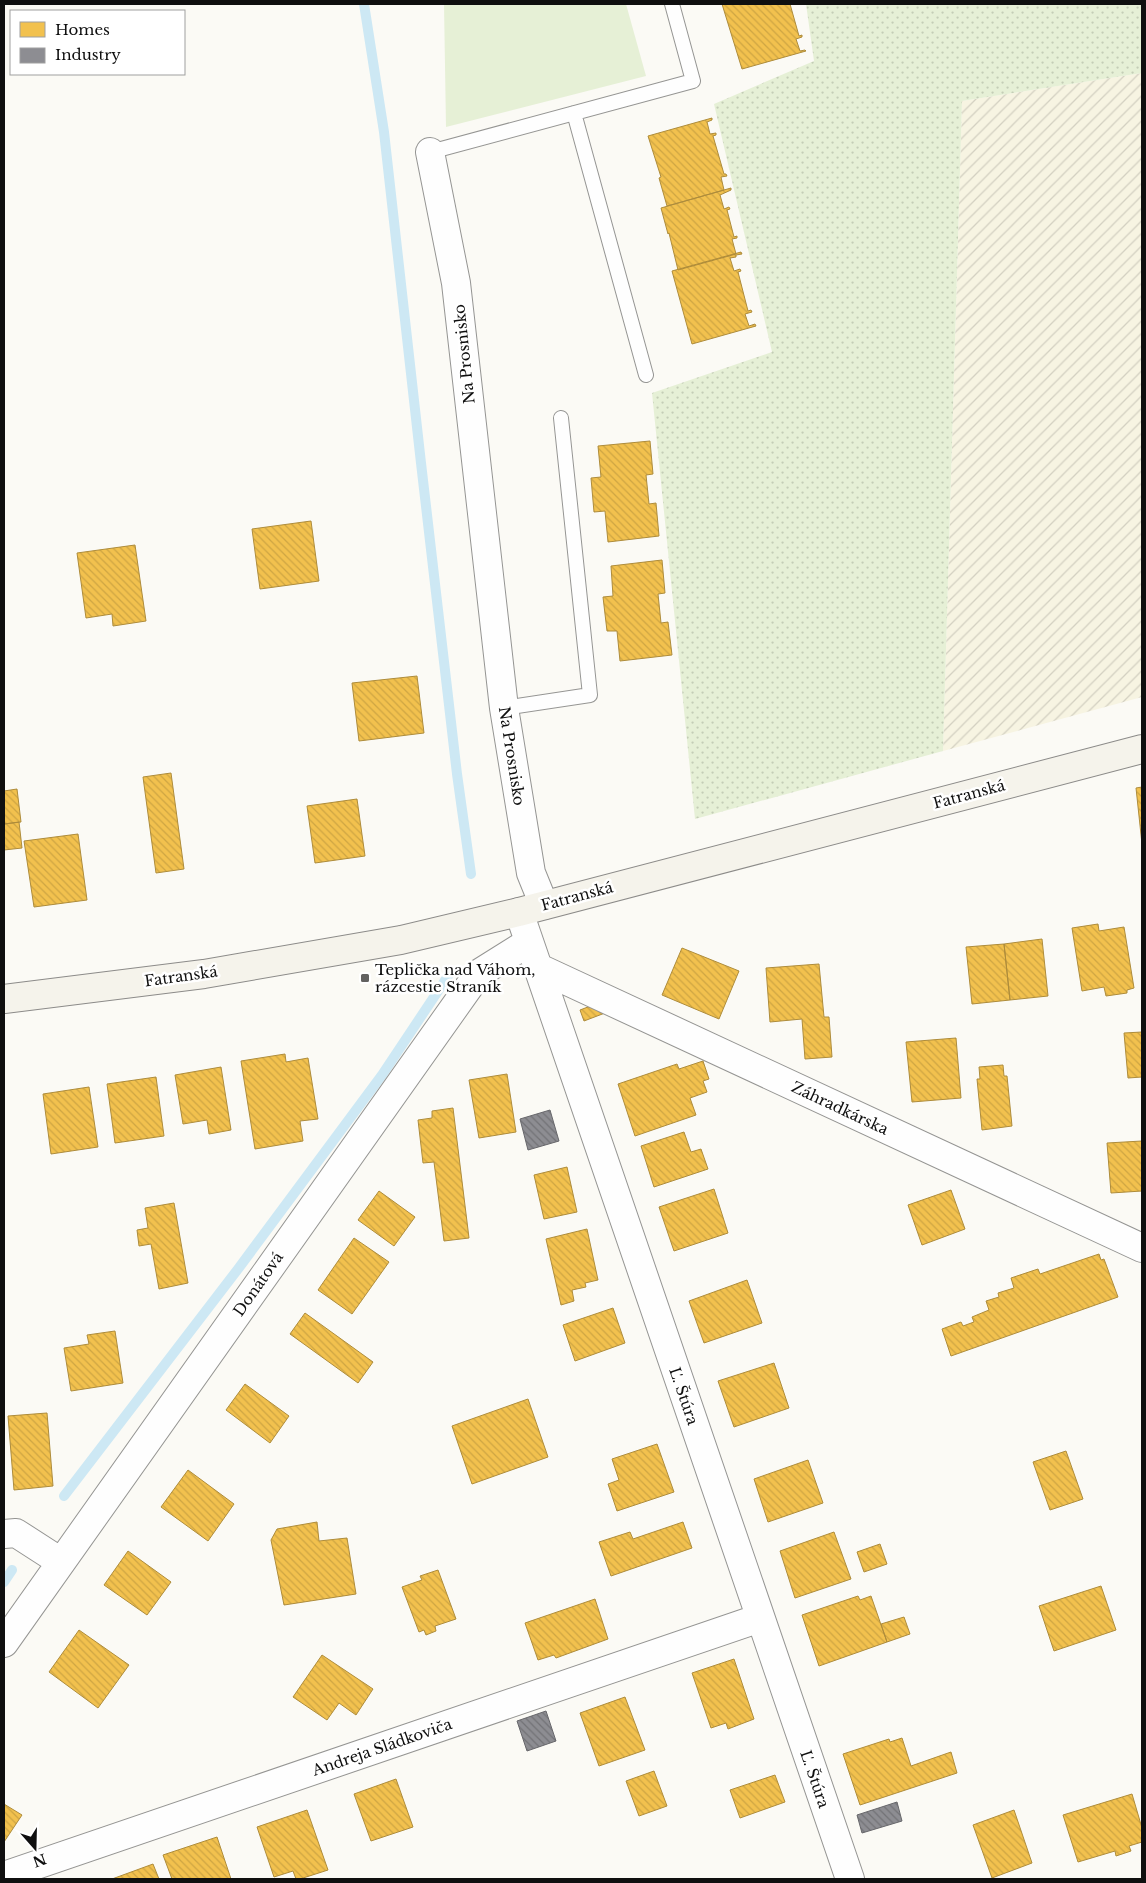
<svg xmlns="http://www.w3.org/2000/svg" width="1146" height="1883" font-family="'Libre Baskerville',serif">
<defs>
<pattern id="farmland-furrows" width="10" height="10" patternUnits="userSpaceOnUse" patternTransform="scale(1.25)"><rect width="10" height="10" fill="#f7f4e2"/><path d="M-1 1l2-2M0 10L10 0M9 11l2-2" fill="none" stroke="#d3d0c1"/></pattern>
<pattern id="grass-dots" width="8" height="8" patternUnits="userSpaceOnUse" patternTransform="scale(1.25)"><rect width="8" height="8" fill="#e6f0d6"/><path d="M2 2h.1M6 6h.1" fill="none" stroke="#c4cdb6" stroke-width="1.8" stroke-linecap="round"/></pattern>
<pattern id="homes-back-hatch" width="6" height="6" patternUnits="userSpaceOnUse" patternTransform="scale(1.25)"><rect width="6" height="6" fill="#f2c14e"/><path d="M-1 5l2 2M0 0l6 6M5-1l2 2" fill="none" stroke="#cea543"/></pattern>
<pattern id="industry-back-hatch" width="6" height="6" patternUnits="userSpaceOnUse" patternTransform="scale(1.25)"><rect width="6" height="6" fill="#8d8d92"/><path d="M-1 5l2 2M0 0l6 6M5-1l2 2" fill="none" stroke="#727276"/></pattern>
</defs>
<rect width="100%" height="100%" fill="#fbfaf5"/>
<path fill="url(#farmland-furrows)" d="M1142 73V697L943 751 962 101Z"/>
<path fill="url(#grass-dots)" d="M806 4H1142V73L962 101 943 751 695 819 652 393 772 352 714 104 814 61Z"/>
<path fill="#e6f0d6" d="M444 4H626L646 76 446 127Z"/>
<path fill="url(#homes-back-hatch)" stroke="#ae8c3b" d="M722 4H790L799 36 802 35V37L796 39 800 51 805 50 806 51 742 69Z
M712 118V120L707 122 710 134 716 133V135L713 136 724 174H726L727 176 721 177 724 190 667 206 659 178 661 177 648 136Z
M731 188V190L720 195 724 209 729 207 730 209 727 210 734 237 737 236V238L732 239 736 254 678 270 669 233 668 234 661 208Z
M741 252 742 254 736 255V257L730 258 734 271 740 269 741 271 738 272 748 311 751 310 752 312 745 314 749 326 755 324 756 326 692 344 672 271Z
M650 441 653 474 646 475 649 504 656 503 659 536 608 542 605 511 594 512 591 478 601 477 598 446Z
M311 521 319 581 260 589 252 529Z
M135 545 146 621 113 626 112 614 86 618 77 553Z
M662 560 665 593 658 594 661 623 668 622 672 655 620 661 617 631H607L603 597 613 596 611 566Z
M417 676 424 733 359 741 352 683Z
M171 773 184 869 156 873 143 777Z
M1142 787V844L1136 788Z
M17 789 21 822 4 824V791Z
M357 799 365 856 315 863 307 806Z
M19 822 22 848 4 850V824Z
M78 834 87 900 34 907 24 841Z
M1098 924 1099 931 1124 927 1134 988 1127 990V993L1106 996 1104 987 1082 991 1072 928Z
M1042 939 1048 996 1010 1000 1004 944Z
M1004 944 1010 1000 972 1004 966 947Z
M682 948 739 971 719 1019 662 995Z
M819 964 824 1017H829L832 1057 805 1059 802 1019 770 1022 766 968Z
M601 1002 605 1013 584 1021 580 1010Z
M1142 1032V1077L1128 1078 1124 1033Z
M956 1038 961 1098 912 1102 906 1042Z
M285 1054 286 1062 308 1058 318 1119 300 1121 303 1141 255 1149 241 1061Z
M703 1061 709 1079 703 1081 707 1092 690 1098 696 1115 635 1136 618 1084 677 1064 679 1069Z
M1003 1065 1004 1076H1007L1012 1126 982 1130 977 1079H980L979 1067Z
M221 1067 231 1130 209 1134 207 1120 183 1124 175 1075Z
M507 1074 516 1132 479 1138 469 1080Z
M156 1077 164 1136 115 1143 107 1084Z
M89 1087 98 1147 51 1154 43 1094Z
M453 1108 469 1238 444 1241 434 1162 423 1163 418 1120 432 1118V1111Z
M684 1132 691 1152 701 1149 708 1169 654 1187 641 1146Z
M1142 1141V1191L1111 1193 1107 1143Z
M567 1167 577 1212 544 1219 534 1175Z
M714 1189 728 1233 674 1251 659 1207Z
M951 1190 965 1229 922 1245 908 1205Z
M379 1191 415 1217 394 1246 358 1220Z
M174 1203 188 1283 159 1289 151 1244 139 1246 137 1230 148 1228 145 1208Z
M587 1229 598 1280 585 1283 586 1287 572 1290 574 1301 561 1305 546 1239Z
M354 1238 389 1262 352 1314 318 1290Z
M1099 1254 1101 1260 1104 1259 1118 1297 951 1356 942 1329 961 1322 963 1326 974 1322 972 1317 989 1310 986 1301 999 1297 998 1293 1014 1288 1011 1278 1038 1269 1040 1274Z
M747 1280 762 1323 704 1343 689 1301Z
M613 1308 625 1343 575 1361 563 1325Z
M305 1313 373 1362 358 1383 290 1334Z
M115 1331 123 1383 71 1391 64 1348 89 1344 87 1335Z
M774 1363 789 1408 734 1427 718 1381Z
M245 1384 289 1416 270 1443 226 1410Z
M528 1399 548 1457 472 1484 452 1426Z
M47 1413 53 1486 14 1490 8 1416Z
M657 1444 674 1492 617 1511 608 1484 619 1480 612 1459Z
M1066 1451 1083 1499 1050 1510 1033 1462Z
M808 1460 823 1503 768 1522 754 1479Z
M188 1470 234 1504 208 1541 161 1507Z
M317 1522 319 1541 347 1538 356 1594 284 1605 271 1540 277 1529Z
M683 1522 692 1548 611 1576 599 1542 630 1532 633 1539Z
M834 1532 851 1579 795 1598 780 1551Z
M880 1544 887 1564 864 1572 857 1552Z
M128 1551 171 1582 147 1615 104 1585Z
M438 1570 456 1619 435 1626 436 1631 426 1635 424 1630 419 1632 402 1587 422 1580 420 1576Z
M1101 1586 1116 1630 1054 1651 1039 1606Z
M858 1596 860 1600 871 1596 887 1642 819 1666 802 1615Z
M595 1599 608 1639 556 1658 554 1655 538 1660 525 1623Z
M904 1617 910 1634 887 1642 881 1624Z
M79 1630 129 1665 98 1708 49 1672Z
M322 1655 373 1689 356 1715 339 1703 327 1720 293 1697Z
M734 1659 754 1719 728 1729 726 1723 711 1728 692 1673Z
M625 1697 645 1750 599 1766 580 1713Z
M902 1738 911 1766 951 1752 957 1773 860 1805 843 1754 889 1739 890 1742Z
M654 1771 667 1806 639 1816 626 1781Z
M775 1775 785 1802 740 1818 730 1790Z
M396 1779 413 1827 371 1841 354 1794Z
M1132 1794 1142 1828V1842L1129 1846 1131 1851 1116 1856 1115 1851 1078 1862 1063 1815Z
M4 1804 22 1815 4 1842Z
M307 1810 328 1870 300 1879H296L293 1871 274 1877 257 1827Z
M1014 1810 1032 1863 992 1878 973 1825Z
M217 1837 231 1879H172L163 1855Z
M153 1864 159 1879H112Z"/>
<path fill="url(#industry-back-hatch)" stroke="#67676b" d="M550 1110 559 1141 528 1150 520 1119Z
M546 1711 556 1741 527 1751 517 1721Z
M897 1802 902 1821 862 1833 857 1815Z"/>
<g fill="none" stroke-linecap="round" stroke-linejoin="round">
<path stroke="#cde8f4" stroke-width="10" d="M364 4 384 132 421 463 457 774 471 874
M64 1496 238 1269 382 1075 450 973
M4 1582 12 1570"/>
<g stroke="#959593" stroke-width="16">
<path id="lane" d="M574 113 646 375
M430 152 693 81 672 4
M504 708 590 695 561 418"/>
</g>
<g stroke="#959593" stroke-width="30">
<path id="street" d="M430 152 456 283 504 708 531 873 544 905
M519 912 850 1879
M537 967 1142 1248
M4 1534 16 1533 61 1562
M4 1643 478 974 529 942
M4 1876 760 1618"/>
</g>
<g stroke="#8c8b89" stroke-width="30">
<path id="secondary" d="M4 999 204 974 401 940 519 912 1142 749"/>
</g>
<use href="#lane" stroke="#fefefe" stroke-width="14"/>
<use href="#street" stroke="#fefefe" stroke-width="28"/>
<use href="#secondary" stroke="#f5f3eb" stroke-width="28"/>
</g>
<rect fill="#626160" stroke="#fff" stroke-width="2" x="360" y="973" width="10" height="10" rx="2.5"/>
<g text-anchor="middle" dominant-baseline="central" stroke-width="5" stroke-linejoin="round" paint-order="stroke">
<g font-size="15" fill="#0f0f0f" stroke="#fff">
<text transform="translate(464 354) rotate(-96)">Na Prosnisko</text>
<text transform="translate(512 756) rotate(81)">Na Prosnisko</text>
<text transform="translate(969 794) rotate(-15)">Fatranská</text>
<text transform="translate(577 896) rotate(-15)">Fatranská</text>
<text transform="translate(181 976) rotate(-8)">Fatranská</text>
<text transform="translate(840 1108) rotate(25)">Záhradkárska</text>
<text transform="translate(258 1284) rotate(-55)">Donátová</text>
<text transform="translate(684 1396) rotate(71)">Ľ. Štúra</text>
<text transform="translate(382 1747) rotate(-19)">Andreja Sládkoviča</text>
<text transform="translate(815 1779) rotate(71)">Ľ. Štúra</text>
</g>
<g font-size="15" fill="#0f0f0f" stroke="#fff" text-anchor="start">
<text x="375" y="969">Teplička nad Váhom,<tspan x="375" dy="17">rázcestie Straník</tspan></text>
</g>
</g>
<rect width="1146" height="1883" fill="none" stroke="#0f0f0f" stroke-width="10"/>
<rect x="10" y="10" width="175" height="65" fill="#ffffff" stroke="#9f9f9f"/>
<rect x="20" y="22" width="25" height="15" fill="#f2c14e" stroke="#9f9f9f"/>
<text x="55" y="35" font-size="15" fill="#0f0f0f">Homes</text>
<rect x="20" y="48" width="25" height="15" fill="#8d8d92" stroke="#9f9f9f"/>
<text x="55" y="60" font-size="15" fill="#0f0f0f">Industry</text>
<g transform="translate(35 1848) rotate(160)" stroke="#ffffff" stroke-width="4" paint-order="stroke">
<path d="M0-4L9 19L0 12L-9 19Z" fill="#0f0f0f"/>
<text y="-8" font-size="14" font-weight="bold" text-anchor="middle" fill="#0f0f0f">N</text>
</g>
</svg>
